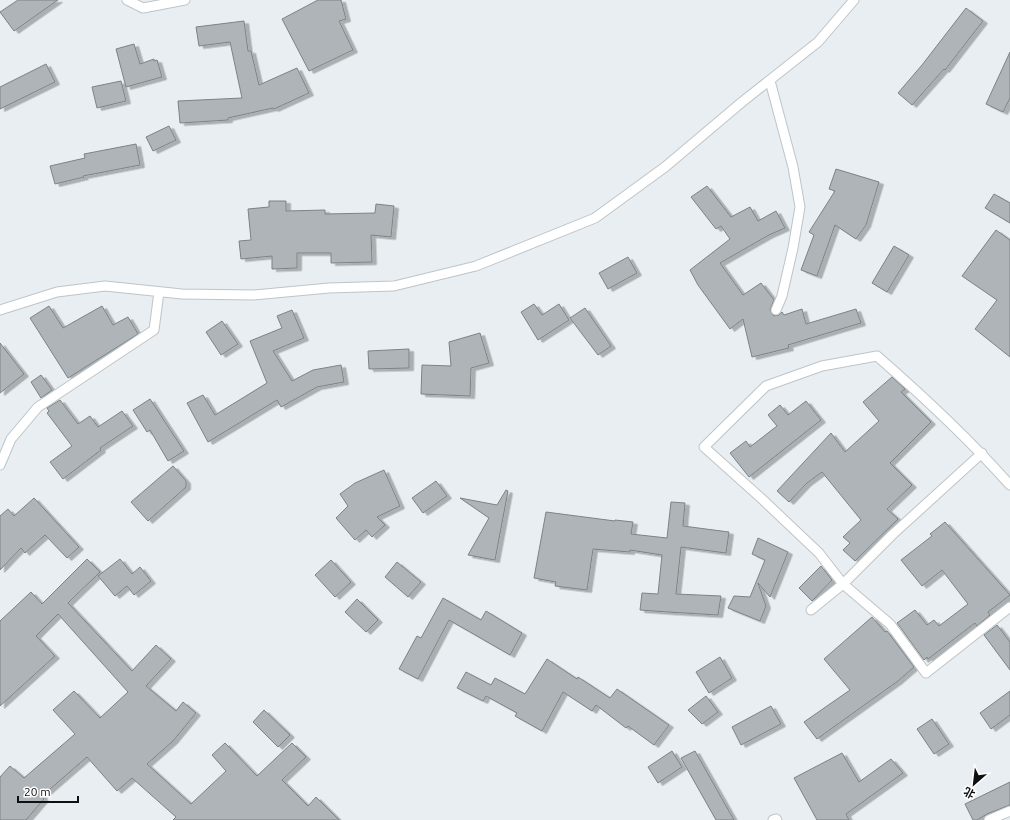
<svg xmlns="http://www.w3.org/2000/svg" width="1010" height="820" font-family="Ubuntu,'Noto Sans SC',sans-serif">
<defs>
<filter id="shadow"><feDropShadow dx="4.5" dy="2.5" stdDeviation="0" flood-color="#0004"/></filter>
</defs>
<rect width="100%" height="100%" fill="#e8eef1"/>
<path fill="#aeb4b7" stroke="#7d8285" filter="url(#shadow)" d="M18 0H58L14 31 0 12Z
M318 0H341L346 19 339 21 353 50 309 71 282 19Z
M966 8 983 21 945 70 944 69 912 105 898 93 922 65Z
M244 21 248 51H251L259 85 297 68 309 93 274 109 273 108 228 118V120L180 123 178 101 242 98 230 42 199 46 196 27Z
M134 44 140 64 154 59V61L157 60 162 77 126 87 116 49Z
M1010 52V98L1003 112 986 104Z
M46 64 55 82 0 109V87Z
M121 81 126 101 97 108 92 87Z
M169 126 176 140 153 151 146 137Z
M136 144 140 165 83 176 84 177 55 184 50 166 85 158 84 154Z
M836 169 879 182 866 225 856 239 835 225 817 276 801 270 814 235 809 232 835 191 829 189Z
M707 186 731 217 750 207 758 221 776 211 785 228 769 235 720 263 743 295 761 283 774 300 770 310 774 316 779 315 782 312 784 315 802 309 806 324 856 309 861 323 788 345 789 348 752 357 743 319 730 329 698 285 690 270 730 239 721 226 716 229 691 197Z
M994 194 1010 203V223L985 208Z
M269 201H286V211L325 210V214L375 213 376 204 394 206 391 237 371 235 372 262 331 263V253H297V268L272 269V256L241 259 239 241 251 240 248 209 269 207Z
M996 230 1010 240V357L975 329 997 300 962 276Z
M894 246 909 255 887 292 872 283Z
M628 257 637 273 608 289 599 273Z
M534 304 542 315 559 304 569 320 538 340 521 312Z
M49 306 63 328 102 306 113 325 128 317 138 334 68 378 30 318Z
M585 308 611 346 598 355 570 318Z
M292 310 304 338 273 351 292 381 313 370 341 365 344 382 317 387 281 407 277 400 208 442 187 403 203 395 215 415 267 383 250 341 282 328 277 316Z
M222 321 238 344 221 355 206 332Z
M480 333 489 363 471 368 470 396 421 394 422 365 451 366 449 342Z
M0 343 24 374 0 393Z
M409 349V368L369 369 368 351Z
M41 375 52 390 41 398 31 382Z
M892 377 905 389 901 392 931 422 890 463 912 485 887 509 898 519 855 561 843 550 850 543 843 537 861 520 822 472 807 483 789 502 777 491 831 433 845 452 879 421 863 402Z
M150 399 184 451 168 461 150 430 147 432 133 410Z
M60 400 78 424 90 416 98 427 122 411 133 426 100 448 101 450 63 479 50 462 72 446 47 413 49 411 47 408Z
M806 401 821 420 749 477 730 453 746 441 750 447 777 426 768 415 780 405 788 415Z
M173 466 186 481V487L148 521 131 502Z
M384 470 400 506 377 517 385 525 372 537 366 530 355 540 336 518 348 506 340 494 355 483Z
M436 481 447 496 423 513 412 498Z
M506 490 508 491 495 560 468 555 489 518 460 498 497 505Z
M34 498 79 547 67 558 45 535 25 553 21 548 0 570V516L8 509 14 516Z
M671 502 685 503 683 526 729 532 726 553 681 547 676 594 721 596 718 615 668 612 640 610 642 593 658 594 662 555 630 550V552L593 549 587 590 555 586 556 582 534 578 546 512 615 521V520L633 522 631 534 667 538Z
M945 522 1010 595 988 612 990 615 977 626 975 623 928 659 927 657 924 660 897 623 915 610 927 625 934 620 939 626 968 604 942 570 922 586 901 560 932 536 930 534Z
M758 538 788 552 770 597 758 583 766 606 760 621 728 608 734 596 750 597 765 560 752 554Z
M87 559 100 572 68 603 132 671 156 645 171 659 146 686 176 711 183 702 196 713 173 741 147 764 191 804 226 771 212 755 225 743 257 776 292 743 306 757 282 780 308 806 316 797 339 820H173L176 817 132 778 117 791 87 757 42 796 44 799 26 820H0V777L10 766 24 778 75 734 53 710 74 691 100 718 128 692 58 614 36 636 55 656 0 706V621L31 592 42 604Z
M120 559 132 574 140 567 151 581 134 595 127 586 115 596 98 576Z
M331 560 351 582 335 597 315 575Z
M397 562 421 582 408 597 385 577Z
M821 566 832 580 812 601 799 588Z
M443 598 481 620 486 611 522 633 510 655 449 620 418 679 399 669 417 636 421 638Z
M357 599 378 620 366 632 345 612Z
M872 617 885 632 887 631 914 667 898 681 817 739 804 722 850 690 824 659Z
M997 625 1010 642V670L984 635Z
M720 657 732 678 709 693 696 672Z
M547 659 577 679 578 677 610 698 617 689 669 725 654 745 628 726 626 728 596 705 592 711 563 692 542 731 515 716 517 713 486 696 483 701 457 688 466 672 491 685 495 678 525 694Z
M1010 691V715L991 729 980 713Z
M706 696 718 712 702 724 688 710Z
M771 706 781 724 741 745 732 727Z
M264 710 290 735 278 747 253 722Z
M932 719 949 744 934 754 917 729Z
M672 751 682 767 658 783 648 767Z
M695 751 734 820H716L681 758Z
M842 753 859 782 891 759 903 773 846 814 849 820H817L794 778Z
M1010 782V805L987 814 977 820H973L965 804Z"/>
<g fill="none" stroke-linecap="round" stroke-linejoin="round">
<g stroke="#bec4c7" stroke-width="11">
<path id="service" d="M127 0 143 8 185 0
M770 81 793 167 800 207 793 248 782 296 776 310
M0 310 57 292 105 286 182 294 253 295 329 288 394 286 476 266 595 218 665 167 742 102 818 42 854 0
M0 465 11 439 38 407 154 330 159 292
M1010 485C969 439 924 397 877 356L822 366 766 386 704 447 762 499 819 553 843 584 890 624 926 673 1010 607
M811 610 843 584 892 535 982 453
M773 820 776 819 777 820
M989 820 1010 811"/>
</g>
<use href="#service" stroke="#fff" stroke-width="9"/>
</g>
<g transform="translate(974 784) rotate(208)" stroke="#ffffff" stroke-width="3" paint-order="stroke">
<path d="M0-3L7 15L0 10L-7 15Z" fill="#0e1011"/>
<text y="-6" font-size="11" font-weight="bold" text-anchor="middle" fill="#0e1011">北</text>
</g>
<path d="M18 796v6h60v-6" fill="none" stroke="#0e1011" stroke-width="2"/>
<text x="24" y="796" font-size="12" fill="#0e1011" stroke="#ffffff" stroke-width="3" paint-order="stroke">20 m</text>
</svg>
